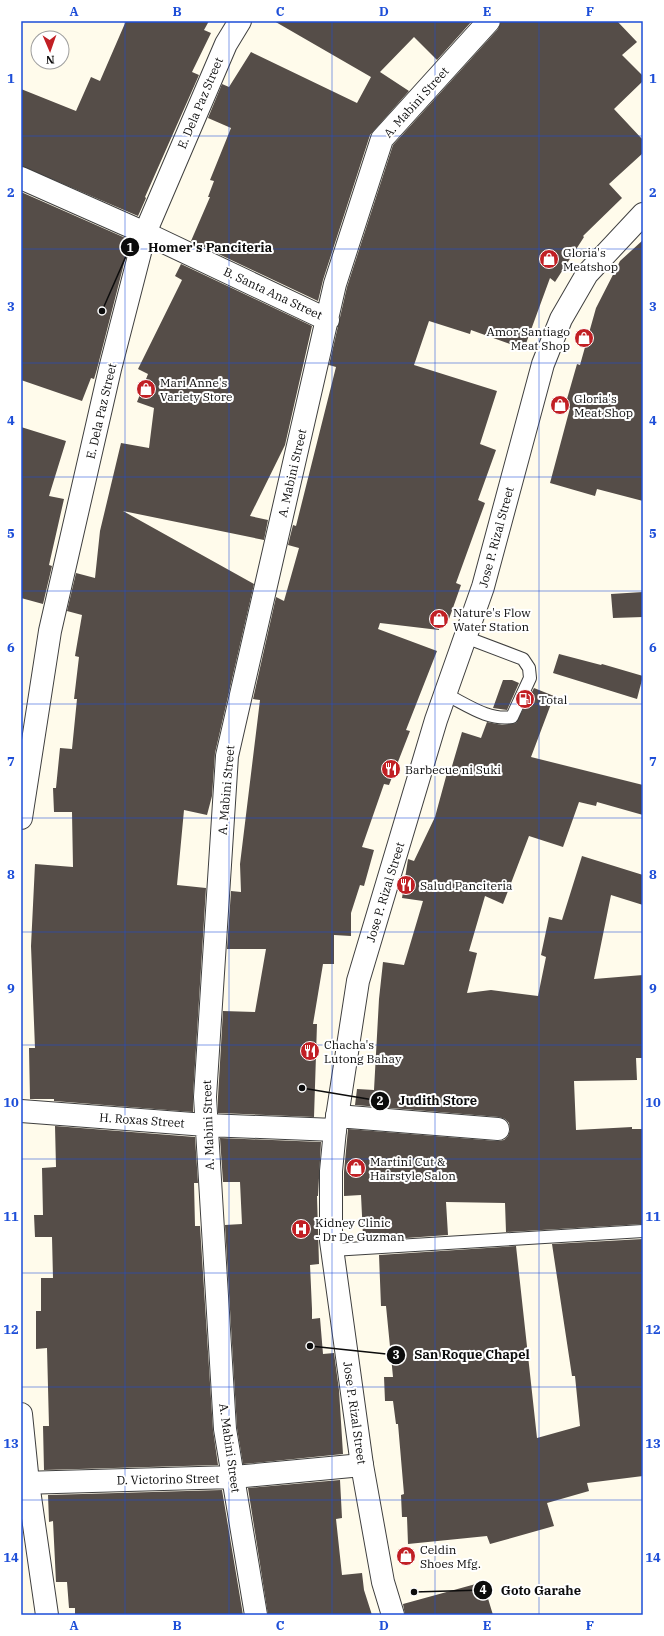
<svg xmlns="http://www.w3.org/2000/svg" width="664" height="1636" font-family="'IBM Plex Serif',serif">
<rect width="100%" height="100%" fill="#fffbeb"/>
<path fill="#554d48" d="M126 21H209L204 30 211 33 192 72 199 75 145 197 146 198 138 216 21 166V89L76 111 91 77 100 81Z
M274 21H472L437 60 414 37 380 72 409 91 370 135 323 280 318 301 191 241 210 197H208L214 181 210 180 231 128 208 118 222 84 229 87 251 52 357 103 371 77Z
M501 21H617L637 42 622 55 643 76V81L614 109 643 140V153L609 184 622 198 583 236 584 237 555 282 550 278 524 349 471 330 470 334 429 321 414 365 497 391 480 444 496 450 478 500 485 503 456 583 461 585 449 619H440L439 630 380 623 378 629 437 651 406 730 410 731 389 785 384 784 362 847 374 850 364 886 360 885 351 913V936L334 935V964H323L313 1024H317L314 1117 218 1113V1097L223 1011 255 1012 266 949H227L231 891 241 892 240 864 260 700 253 699 276 597 284 601 299 548 288 545 293 525 296 526 336 367 329 365 347 287 393 145 498 29Z
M21 192 130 240 97 369 94 379 91 378 82 401 21 380Z
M643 240V501L597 489 595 496 550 483 570 408 565 406 577 364 580 365 596 308 620 261Z
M181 264 312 326 285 445 250 516 268 520 264 540 123 511 254 584 215 753 212 796 207 815 184 810 177 885 206 888 193 1096V1112L54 1101V1099H30L29 1048H35L31 946 35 864 73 867 72 812H54L53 788H56L60 748 72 749 77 699H74L79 657 75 656 82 615 67 611 76 573 95 578 100 531 121 443 149 448 154 408 137 402 148 374 138 369 182 280 175 276Z
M21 427 66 441 49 496 64 499 49 565 52 566 43 604 21 598Z
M643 592V617L613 618 611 594Z
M559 654 601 665 602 664 643 676 637 699 553 673Z
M503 680H512L519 683 507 710 493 708Z
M534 688 554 696 531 757 643 785V815L597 802 596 806 579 802 563 847 529 836 503 904 485 896 469 951 477 953 467 993 491 990 538 996 546 957 541 955 549 917 562 920 582 856 643 875V905L611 895 594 979 643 975V1058H636L637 1080 574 1081 576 1130 632 1127V1129H643V1224L506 1232 505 1203 446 1202 448 1235 379 1240V1235L363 1236 361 1195 344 1196V1172L348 1129 497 1141 504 1140 508 1136 510 1130 509 1123 505 1119 499 1117 355 1105 357 1089 374 1090 379 999 383 962 404 965 423 901 402 898 408 859 414 861 435 817 447 773H450L462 732 481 738 487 722 502 725 516 723Z
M55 1126 195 1137 198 1183H194L195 1226H200L213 1430 218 1465 44 1470 43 1426H49L47 1348 36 1349V1311H41V1278H53L52 1237H35L34 1215H43L42 1168 56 1167Z
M220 1138 321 1142 318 1196H317L319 1264 310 1265 312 1309V1319L320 1318 323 1354 334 1353 339 1390 343 1454 243 1464 237 1428 225 1225 242 1224 240 1182H223Z
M643 1239V1476L587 1483 589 1491 547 1503 554 1526 490 1544 487 1536 408 1544 407 1517H402L401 1495 404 1494 398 1424H396L393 1401H385L384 1377H393L386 1306H381L379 1255 516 1246 537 1438 580 1426 575 1376H572L552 1244Z
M340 1480 342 1518 336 1519 342 1575 362 1573 364 1590 372 1615H268L248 1488Z
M222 1490 243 1615H75V1608H69L67 1582H56L53 1521 49 1522 48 1495Z
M483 1582 493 1615H405L403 1604Z"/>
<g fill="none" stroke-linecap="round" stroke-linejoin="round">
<g stroke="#3f3f3f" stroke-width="14">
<path id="service" d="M445 694C466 704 488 721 512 717L530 678 529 668 523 659 465 637
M332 1250 643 1231"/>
</g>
<g stroke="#3f3f3f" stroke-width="24">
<path id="minor" d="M21 178 145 233 328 320
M21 1111 206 1125 335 1130
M337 1116 498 1129
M21 1483 234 1477 362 1465
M256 1615 225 1429 205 1097 227 756 335 284 382 139 489 21"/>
</g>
<g stroke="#3f3f3f" stroke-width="24">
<path id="tertiary" d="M21 818 50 631 110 369 145 233 226 44 240 21
M21 1414 28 1483 47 1615
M393 1615 383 1582 362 1465 331 1241V1171L335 1130 358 981 436 720 483 587 543 364 561 319 587 274 643 214"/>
</g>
<use href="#service" stroke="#fff" stroke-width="12"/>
<use href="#minor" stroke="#fff" stroke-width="22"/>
<use href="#tertiary" stroke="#fff" stroke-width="22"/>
</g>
<path fill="none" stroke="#1d4ed8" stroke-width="1" stroke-opacity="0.55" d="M125 21V1615M229 21V1615M332 21V1615M435 21V1615M539 21V1615M21 136H643M21 249H643M21 363H643M21 477H643M21 591H643M21 704H643M21 818H643M21 932H643M21 1045H643M21 1159H643M21 1273H643M21 1387H643M21 1500H643"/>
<defs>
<g id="shop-disc" transform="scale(1)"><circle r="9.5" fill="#c11f24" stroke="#fff"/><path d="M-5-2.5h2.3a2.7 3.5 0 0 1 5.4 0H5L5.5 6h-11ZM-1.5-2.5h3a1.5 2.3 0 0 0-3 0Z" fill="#fff"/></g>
<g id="fuel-disc" transform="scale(1)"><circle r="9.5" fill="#c11f24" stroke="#fff"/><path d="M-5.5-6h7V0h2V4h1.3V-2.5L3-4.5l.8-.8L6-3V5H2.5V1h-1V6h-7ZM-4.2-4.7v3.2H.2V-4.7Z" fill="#fff"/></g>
<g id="restaurant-disc" transform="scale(1)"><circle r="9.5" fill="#c11f24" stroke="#fff"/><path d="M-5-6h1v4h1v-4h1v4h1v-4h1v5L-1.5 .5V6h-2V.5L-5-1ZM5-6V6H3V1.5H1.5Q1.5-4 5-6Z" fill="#fff"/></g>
<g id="hospital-disc" transform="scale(1)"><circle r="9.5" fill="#c11f24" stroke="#fff"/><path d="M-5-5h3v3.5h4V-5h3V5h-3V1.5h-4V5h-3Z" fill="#fff"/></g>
</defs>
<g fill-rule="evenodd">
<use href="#shop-disc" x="549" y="259"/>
<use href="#shop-disc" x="584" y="338"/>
<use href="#shop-disc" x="146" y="389"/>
<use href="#shop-disc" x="560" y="405"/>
<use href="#shop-disc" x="439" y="619"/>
<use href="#fuel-disc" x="525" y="699"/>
<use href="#restaurant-disc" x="391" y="769"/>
<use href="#restaurant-disc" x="406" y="885"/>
<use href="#restaurant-disc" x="310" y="1051"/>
<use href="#shop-disc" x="356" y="1168"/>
<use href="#hospital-disc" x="301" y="1229"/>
<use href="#shop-disc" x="406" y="1556"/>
</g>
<g text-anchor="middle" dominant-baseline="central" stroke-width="4" stroke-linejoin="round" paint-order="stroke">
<g font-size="12" fill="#0c0c0c" stroke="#fff">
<text transform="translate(416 102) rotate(-48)">A. Mabini Street</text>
<text transform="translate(200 103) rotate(-67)">E. Dela Paz Street</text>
<text transform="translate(273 293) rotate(25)">B. Santa Ana Street</text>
<text transform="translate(101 411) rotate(-77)">E. Dela Paz Street</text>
<text transform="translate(292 473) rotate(-77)">A. Mabini Street</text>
<text transform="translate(496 537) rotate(-75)">Jose P. Rizal Street</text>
<text transform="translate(226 790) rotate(-85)">A. Mabini Street</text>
<text transform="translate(385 892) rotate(-73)">Jose P. Rizal Street</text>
<text transform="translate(142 1120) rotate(4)">H. Roxas Street</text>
<text transform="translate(208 1125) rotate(-92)">A. Mabini Street</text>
<text transform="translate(355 1413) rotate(82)">Jose P. Rizal Street</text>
<text transform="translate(230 1448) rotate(82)">A. Mabini Street</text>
<text transform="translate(168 1479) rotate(-1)">D. Victorino Street</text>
</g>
<g font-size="12" fill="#0c0c0c" stroke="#fff" text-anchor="start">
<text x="563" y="252">Gloria's<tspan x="563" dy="14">Meatshop</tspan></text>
<text x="570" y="331" text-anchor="end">Amor Santiago<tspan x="570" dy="14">Meat Shop</tspan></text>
<text x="160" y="382">Mari Anne's<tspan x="160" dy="14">Variety Store</tspan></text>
<text x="574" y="398">Gloria's<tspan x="574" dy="14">Meat Shop</tspan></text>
<text x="453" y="612">Nature's Flow<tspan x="453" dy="14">Water Station</tspan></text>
<text x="539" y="699">Total</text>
<text x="405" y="769">Barbecue ni Suki</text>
<text x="420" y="885">Salud Panciteria</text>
<text x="324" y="1044">Chacha's<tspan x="324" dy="14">Lutong Bahay</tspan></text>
<text x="370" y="1161">Martini Cut &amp;<tspan x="370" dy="14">Hairstyle Salon</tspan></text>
<text x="315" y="1222">Kidney Clinic<tspan x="315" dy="14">- Dr De Guzman</tspan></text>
<text x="420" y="1549">Celdin<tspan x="420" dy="14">Shoes Mfg.</tspan></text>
</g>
</g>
<path fill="none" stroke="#0c0c0c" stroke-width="1.5" d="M102 311L130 247M302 1088L380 1101M310 1346L396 1355M414 1592L483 1590"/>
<g fill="#0c0c0c" stroke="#fff" stroke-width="1.5">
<circle cx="102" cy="311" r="4"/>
<circle cx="302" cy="1088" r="4"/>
<circle cx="310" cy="1346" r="4"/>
<circle cx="414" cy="1592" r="4"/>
<circle cx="130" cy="247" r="10"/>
<circle cx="380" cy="1101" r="10"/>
<circle cx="396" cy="1355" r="10"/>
<circle cx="483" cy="1590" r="10"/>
</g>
<g font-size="12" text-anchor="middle" font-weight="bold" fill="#fff">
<text x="130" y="252">1</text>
<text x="380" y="1105">2</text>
<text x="396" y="1359">3</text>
<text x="483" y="1594">4</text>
</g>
<g font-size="13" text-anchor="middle" font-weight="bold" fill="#0c0c0c" stroke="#fff" stroke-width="4" stroke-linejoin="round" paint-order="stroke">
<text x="210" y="252">Homer's Panciteria</text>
<text x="438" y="1105">Judith Store</text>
<text x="472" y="1359">San Roque Chapel</text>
<text x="541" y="1595">Goto Garahe</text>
</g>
<rect width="664" height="1636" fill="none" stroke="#ffffff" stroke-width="44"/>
<g transform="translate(50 50) rotate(178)"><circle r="19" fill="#ffffff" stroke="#9e9e9e"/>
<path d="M0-3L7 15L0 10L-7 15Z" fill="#c11f24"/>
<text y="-6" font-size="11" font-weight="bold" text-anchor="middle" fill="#0c0c0c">N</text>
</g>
<rect x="22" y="22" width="620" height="1592" fill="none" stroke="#1d4ed8" stroke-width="1.5"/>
<g font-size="13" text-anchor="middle" font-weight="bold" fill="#1d4ed8">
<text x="74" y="16">A</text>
<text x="177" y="16">B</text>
<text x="280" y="16">C</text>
<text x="384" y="16">D</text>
<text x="487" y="16">E</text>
<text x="590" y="16">F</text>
<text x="11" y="83">1</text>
<text x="653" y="83">1</text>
<text x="11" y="197">2</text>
<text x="653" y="197">2</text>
<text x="11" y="311">3</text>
<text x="653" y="311">3</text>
<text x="11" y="425">4</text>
<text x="653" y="425">4</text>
<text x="11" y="538">5</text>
<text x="653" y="538">5</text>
<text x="11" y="652">6</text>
<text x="653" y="652">6</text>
<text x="11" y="766">7</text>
<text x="653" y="766">7</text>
<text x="11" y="879">8</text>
<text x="653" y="879">8</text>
<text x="11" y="993">9</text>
<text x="653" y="993">9</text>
<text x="11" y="1107">10</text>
<text x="653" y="1107">10</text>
<text x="11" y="1221">11</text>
<text x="653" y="1221">11</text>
<text x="11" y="1334">12</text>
<text x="653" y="1334">12</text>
<text x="11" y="1448">13</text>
<text x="653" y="1448">13</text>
<text x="11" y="1562">14</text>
<text x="653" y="1562">14</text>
<text x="74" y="1630">A</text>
<text x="177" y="1630">B</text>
<text x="280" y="1630">C</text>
<text x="384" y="1630">D</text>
<text x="487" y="1630">E</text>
<text x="590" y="1630">F</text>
</g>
</svg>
